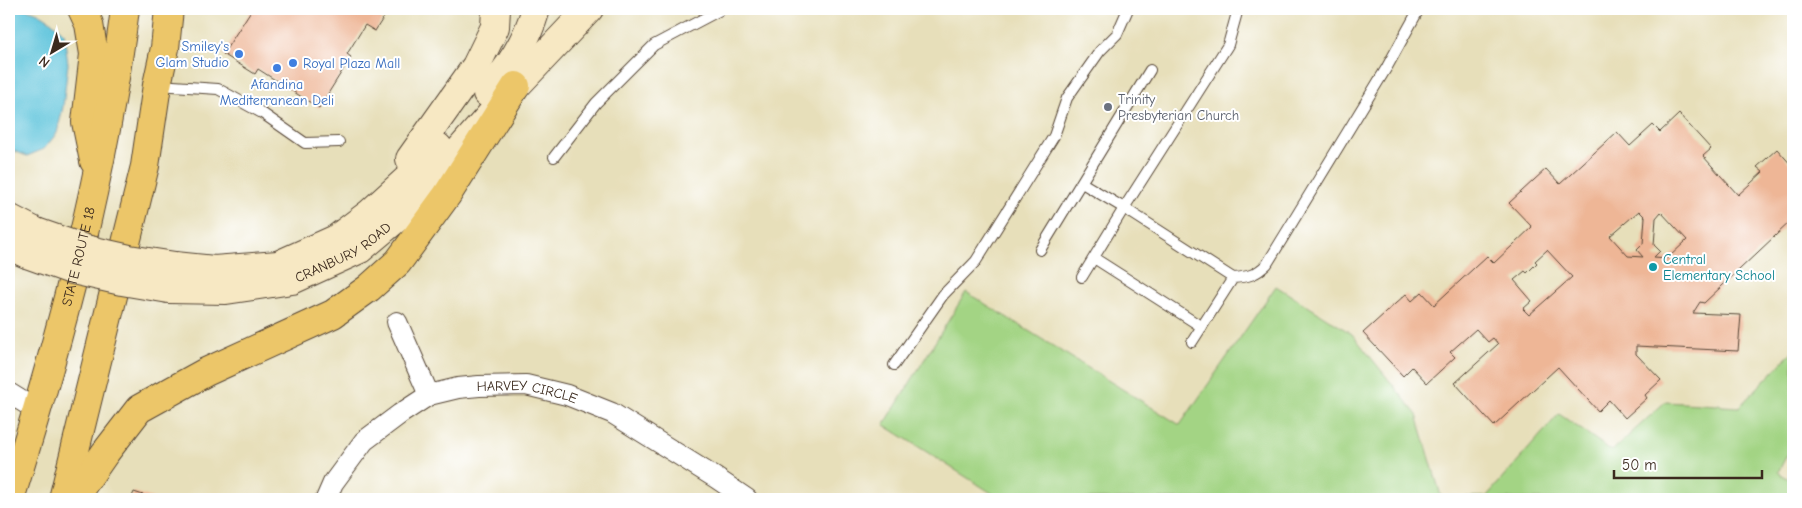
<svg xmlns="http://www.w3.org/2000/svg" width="1802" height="508" viewBox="0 0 1802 508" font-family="'Comic Neue',sans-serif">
<rect width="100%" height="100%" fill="#fff"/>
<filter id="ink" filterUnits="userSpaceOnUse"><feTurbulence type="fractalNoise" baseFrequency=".02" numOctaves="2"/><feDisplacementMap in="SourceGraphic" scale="10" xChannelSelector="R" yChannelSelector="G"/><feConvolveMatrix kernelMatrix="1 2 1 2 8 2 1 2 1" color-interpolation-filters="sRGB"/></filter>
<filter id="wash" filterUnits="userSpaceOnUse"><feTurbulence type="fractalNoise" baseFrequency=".0096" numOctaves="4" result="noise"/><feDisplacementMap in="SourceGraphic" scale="20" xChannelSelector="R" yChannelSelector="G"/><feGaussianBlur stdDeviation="1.12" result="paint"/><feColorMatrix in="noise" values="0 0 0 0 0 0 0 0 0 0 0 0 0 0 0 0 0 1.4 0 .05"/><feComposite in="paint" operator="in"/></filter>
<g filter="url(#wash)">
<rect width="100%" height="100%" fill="#e7dfba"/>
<path fill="#a3d484" stroke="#6f7f51" d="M1276,286L1352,334L1417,415L1441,496L1486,497L1559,414L1612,451L1665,402L1717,405L1719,404L1722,406L1739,407L1793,351V444L1778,472L1793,482V499H1001L884,425L966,292L1180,425Z"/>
<path fill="#5ec4dc" stroke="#4c777d" d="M20,9C39,9 51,21 64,33L68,64L63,107L57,133L44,149L27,156L9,149V10Z"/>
<g id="blocks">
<path fill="#eeb696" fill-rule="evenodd" d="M252,9H389L375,31L365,25L347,54L351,57L319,108L258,69L255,74L223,54Z
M1679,114L1711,149L1703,156L1738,195L1763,172L1757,167L1777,149L1793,167V219L1704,303L1700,302L1693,313L1741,315L1738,351L1636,346V354L1661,380L1645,395L1647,398L1625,418L1609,400L1598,411L1558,367L1494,426L1455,383L1498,344L1493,338L1488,342L1476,329L1450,352L1455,357L1427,383L1412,367L1403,376L1363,333L1406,294L1412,301L1422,292L1434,305L1487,256L1494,263L1532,227L1509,203L1546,169L1560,184L1617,132L1630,146L1653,125L1660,132ZM1639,211L1645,217L1643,244L1637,250L1643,257L1628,256L1610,236ZM1661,212L1687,240L1668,258L1654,257L1660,251L1654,245L1656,218ZM1547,250L1572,277L1529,315L1523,309L1532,301L1514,280L1525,271L1527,273L1537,263L1535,261Z
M134,492L155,499H131Z"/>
</g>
</g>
<g filter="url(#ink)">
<use href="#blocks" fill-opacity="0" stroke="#554535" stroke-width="1"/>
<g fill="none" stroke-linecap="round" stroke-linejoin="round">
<g stroke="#554535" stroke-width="12">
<path id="service" d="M158,85L218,89L262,113L305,143L339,142
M554,157L596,103L654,45L722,9
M1082,183L1124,208L1228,45L1238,9
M1040,250L1150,70
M1094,258L1202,327
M1082,277L1124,208L1233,278L1192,342
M1233,278C1248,277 1256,275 1267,264L1387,67L1419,9
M894,365L943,295L976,261L1054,136L1067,98L1100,51L1117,34L1128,9"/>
</g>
<g stroke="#554535" stroke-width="22">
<g id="minor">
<path d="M397,322L429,395"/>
<path d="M9,393L38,411"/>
<path id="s1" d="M326,499L333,483L364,441L400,414L429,395L458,388L479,386L526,385L567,395L612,413L716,478L747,499"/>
</g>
</g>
<g stroke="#554535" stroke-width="30">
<g id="secondary">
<path d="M487,93C510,67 526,43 536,9"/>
<path d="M410,159L476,66L495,27L496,9"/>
<path d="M9,218L36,232"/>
<path d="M9,246L27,254"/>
<path d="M175,266L214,270L278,265L336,239L369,214L414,173L438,147"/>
<path id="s2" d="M169,289L226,290L292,280L360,249L411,206L516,86L589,9"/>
</g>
</g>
<g stroke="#554535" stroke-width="30">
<g id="trunk">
<path d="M82,9L89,24L94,54L86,122L94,161"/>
<path id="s3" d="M10,499C60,339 104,176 125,9"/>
<path d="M63,499L145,166L157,85L165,48L169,9"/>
<path d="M73,499L105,453L139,409L206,372L333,314L369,288L398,262L447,195L516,86"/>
</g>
</g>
<use href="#service" stroke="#fff" stroke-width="10"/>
<use href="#minor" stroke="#fff" stroke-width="20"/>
<use href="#secondary" stroke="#f7e8c3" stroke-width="28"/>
<use href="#trunk" stroke="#ecc669" stroke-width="28"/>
<g stroke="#554535" stroke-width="30" stroke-linecap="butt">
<path id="secondary-bridge" d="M36,232L85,249L129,259L175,266
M27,254L69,269L122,281L169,289"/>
</g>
<use href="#secondary-bridge" stroke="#f7e8c3" stroke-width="28"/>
</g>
</g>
<g fill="#3f7fe0" stroke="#fff" stroke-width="2">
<circle cx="239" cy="54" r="5"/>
<circle cx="293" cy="63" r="5"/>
<circle cx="277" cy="68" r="5"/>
</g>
<circle fill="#6b7280" stroke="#fff" stroke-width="2" cx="1108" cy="107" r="5"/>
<circle fill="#0f9aa8" stroke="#fff" stroke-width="2" cx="1653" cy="267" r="5"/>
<g text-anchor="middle" stroke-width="4" stroke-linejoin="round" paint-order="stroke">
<g font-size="14" fill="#366cbe" stroke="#fff" text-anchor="end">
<text x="229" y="51">Smiley's<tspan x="229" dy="16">Glam Studio</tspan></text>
<text x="303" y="68" text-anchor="start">Royal Plaza Mall</text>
<text x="277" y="89" text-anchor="middle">Afandina<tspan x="277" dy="16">Mediterranean Deli</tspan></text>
</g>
<g font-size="14" fill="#5b616d" stroke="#fff" text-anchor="start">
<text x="1118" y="104">Trinity<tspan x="1118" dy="16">Presbyterian Church</tspan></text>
</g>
<g font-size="14" fill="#3b2a1e" stroke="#fff">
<text dy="5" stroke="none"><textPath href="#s2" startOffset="182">CRANBURY ROAD</textPath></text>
<text dy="5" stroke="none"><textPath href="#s3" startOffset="252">STATE ROUTE 18</textPath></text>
<text dy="5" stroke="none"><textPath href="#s1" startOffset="249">HARVEY CIRCLE</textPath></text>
</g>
<g font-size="14" fill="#0d838f" stroke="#fff" text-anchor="start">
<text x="1663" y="264">Central<tspan x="1663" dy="16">Elementary School</tspan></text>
</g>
</g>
<rect width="1802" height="508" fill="none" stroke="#fff" stroke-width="30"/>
<g transform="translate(52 52) rotate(218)" stroke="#ffffff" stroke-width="4" paint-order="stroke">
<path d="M0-4L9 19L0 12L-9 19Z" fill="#3b2a1e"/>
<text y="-8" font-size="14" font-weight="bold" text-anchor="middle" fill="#3b2a1e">N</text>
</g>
<path d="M1614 470v8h148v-8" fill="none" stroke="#3b2a1e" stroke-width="2.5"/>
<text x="1622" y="470" font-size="15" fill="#3b2a1e" stroke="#ffffff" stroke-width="4" paint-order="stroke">50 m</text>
</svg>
